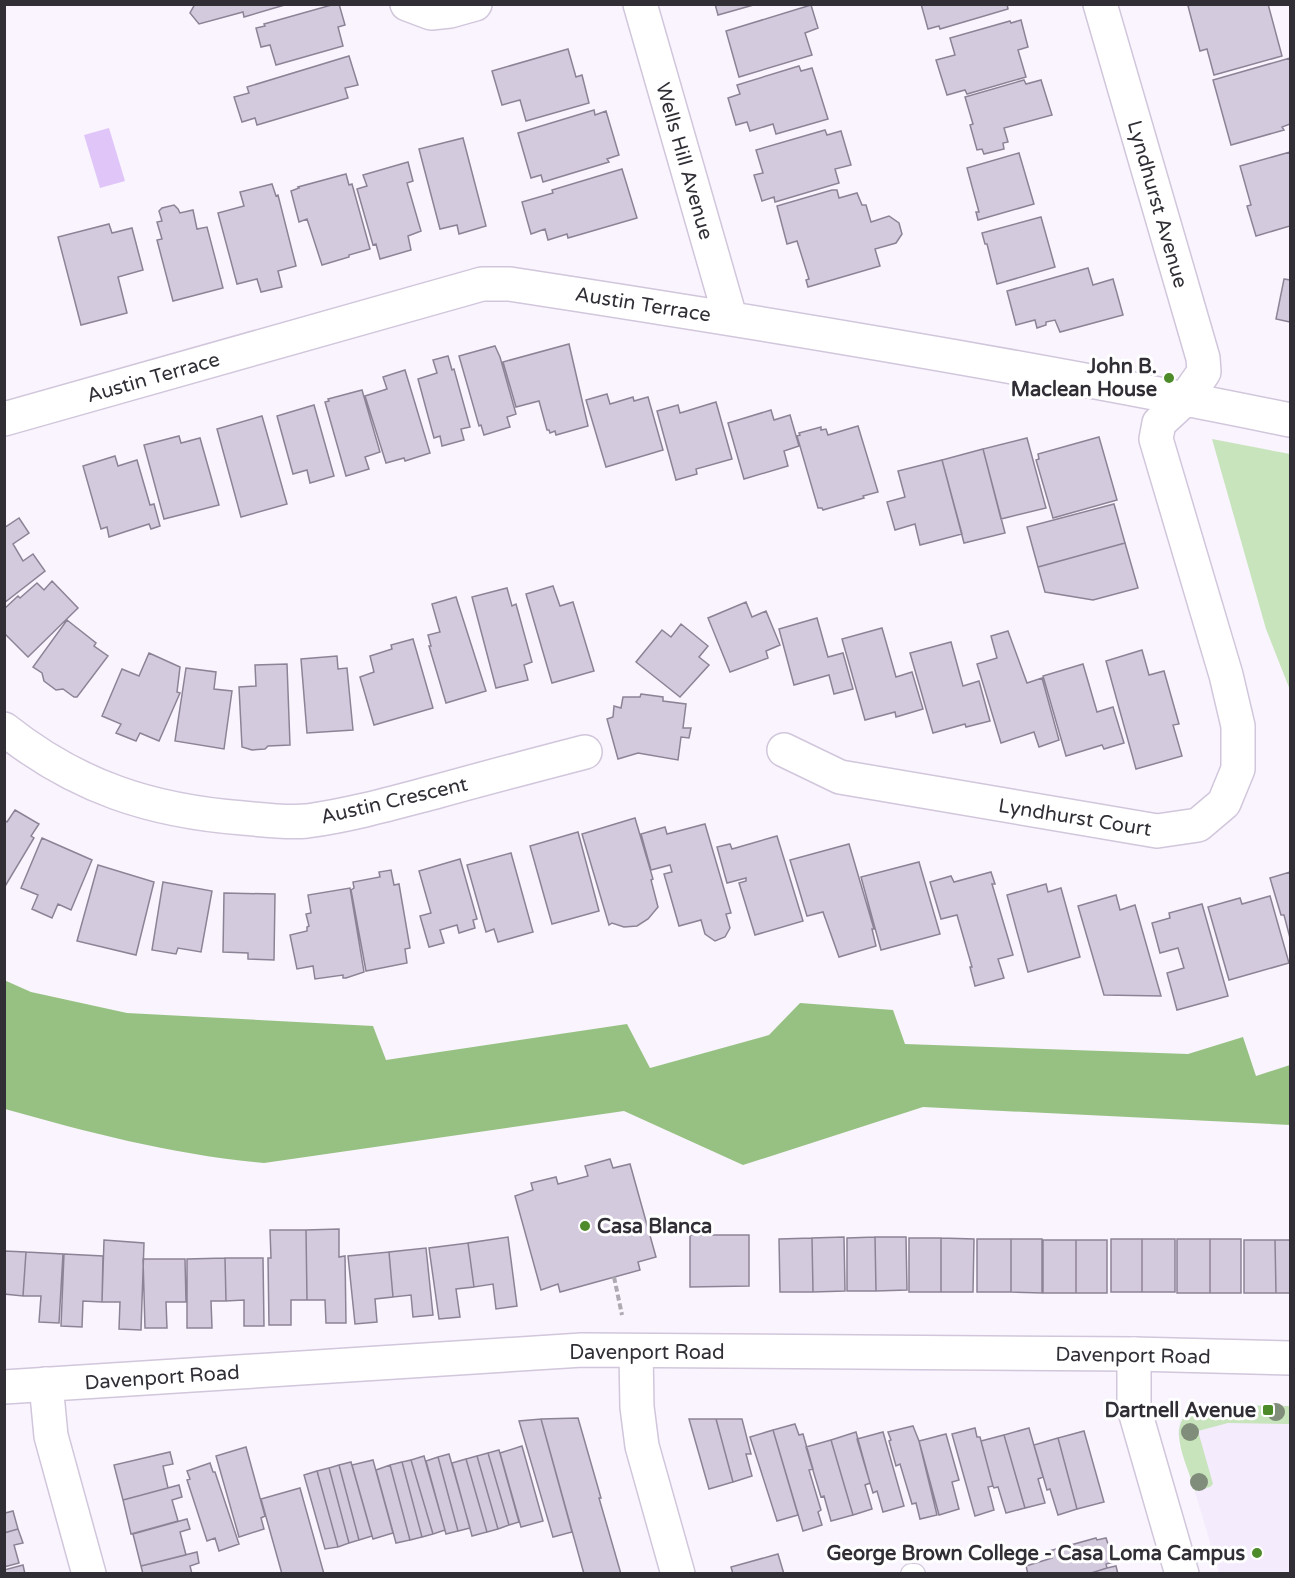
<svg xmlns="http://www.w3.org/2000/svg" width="1295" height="1578" viewBox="0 0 1295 1578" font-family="'Varela Round',sans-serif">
<rect width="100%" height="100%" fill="#f9f4fd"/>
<path fill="#f4ebfc" d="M1210,1405L1290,1406V1573H1219L1178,1434L1180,1422L1186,1413L1195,1407Z"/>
<path fill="#c8e4bc" d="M1212,439L1290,454V690L1266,629Z
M1210,1405L1290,1406V1422L1289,1424L1228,1423L1198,1431L1213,1484L1210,1487L1195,1491C1185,1457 1158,1413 1210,1405Z"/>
<path fill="#97c183" d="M4,980L31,992L127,1013L373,1026L386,1060L627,1024L650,1068L769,1035L800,1003L893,1010L905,1044L1188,1054L1243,1037L1256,1076L1290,1065V1125L923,1107L743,1165L624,1111L264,1163C175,1155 90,1133 5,1109Z"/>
<path fill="#e0c5f9" d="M109,128L125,181L100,188L84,135Z"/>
<path fill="#d4cade" stroke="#8d8396" stroke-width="1.5" d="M195,4H288L244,17L243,12L199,24L190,13Z
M335,4H339L345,25L338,27L343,46L276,65L270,45L261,47L256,28L265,26L264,24Z
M715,4H757L718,15Z
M921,4H1007L1008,9L940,29L939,26L928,29Z
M1193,4H1268L1282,56L1214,75L1207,49L1200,51L1188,6Z
M811,5L818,28L805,33L812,55L739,77L726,31Z
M1021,20L1028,47L1018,50L1026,77L967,94L965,90L947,95L936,60L955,55L950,38L1010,21L1011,23Z
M568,49L576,77L582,75L589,103L526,121L520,100L502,105L492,71Z
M349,56L358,85L345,88L348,98L257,125L255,118L242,122L234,97L249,93L247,87Z
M1290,58V124L1282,127L1284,130L1231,145L1213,80Z
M799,66L801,71L812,68L828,119L776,134L773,124L750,131L747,122L736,125L728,98L740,94L737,85Z
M1024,80L1026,84L1041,80L1052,115L1004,128L1008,142L1003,143L1004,149L984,154L982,149L977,150L970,125L973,124L965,97Z
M594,110L595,115L606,111L619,155L607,159L609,162L543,182L541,175L531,178L518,133Z
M825,130L827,135L841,131L851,165L835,169L839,183L775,202L774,197L762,201L754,175L763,173L756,150Z
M463,138L486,226L459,234L457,225L440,229L419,149Z
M1290,152V226L1256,236L1247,206L1251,205L1240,166Z
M1019,153L1034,204L978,220L976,212H979L967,168Z
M408,162L413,181L407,183L421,231L408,236L411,250L380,259L376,244L373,245L357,189L367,186L363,175Z
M622,169L637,218L568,238L567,234L548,240L545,229L531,234L522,202L553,193L552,190Z
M346,174L349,185L352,184L370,249L349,255V257L322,265L307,219L299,222L291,191L299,188L298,187Z
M272,184L276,196L278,195L296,266L278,271L282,287L261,292L257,279L237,284L218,213L244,206L240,192Z
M832,190H837L839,198L857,193L862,205H866L871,222L889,216L899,223L902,234L896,243L875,249L880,266L808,287L806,280L809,279L797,241L787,244L777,206Z
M174,205L178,209L180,213L193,210L197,229L207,227L223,288L173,301L157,240L162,239L157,222L162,221L159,211L162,208Z
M1041,217L1055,267L997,284L987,244H985L982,233Z
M109,224L112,233L132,228L143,270L118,277L127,313L81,325L58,237Z
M1088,268L1093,285L1113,279L1123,315L1060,332L1055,320L1046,322V325L1037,328L1035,320L1016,325L1007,291Z
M1284,279L1290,280V322L1276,319Z
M569,344L588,426L556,435L555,431L550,433L549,430H547L539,401L516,407L503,362Z
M495,346L500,357L516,414L507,417L510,427L484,435L481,425L479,426L459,356Z
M448,356L452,370L454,369L470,427L461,429L464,440L442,446L440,436L434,438L418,379L437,373L433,360Z
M405,370L430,453L405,461L404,458L386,463L365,396L387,389L383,377Z
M362,390L380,452L365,457L369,469L346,476L325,402L329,401L328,399Z
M607,394L610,404L633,397L634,401L648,397L663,450L606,467L586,400Z
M716,402L732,459L696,469L697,474L676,480L657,411L678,405L680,413Z
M314,405L334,476L310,483L307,470L293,474L277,416Z
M771,410L774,420L790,415L799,446L784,451L788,466L744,479L728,423Z
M262,416L287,504L241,517L217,429Z
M858,426L878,492L863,496L864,498L823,510L822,508H818L797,436L800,435L799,433L821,427V430L826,429L828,435Z
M179,436L181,443L200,438L219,505L164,519L144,445Z
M1099,437L1117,500L1053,518L1036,460L1039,459L1038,454Z
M1027,438L1046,508L1001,519L983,449Z
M983,449L1005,533L964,543L942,460Z
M115,456L118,466L137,460L150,505L154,504L160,526L151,529L149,524L109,537L107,527L101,529L83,466Z
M942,460L962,534L920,545L915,524L895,530L887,502L905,497L898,471Z
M1114,504L1125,543L1038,567L1027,527Z
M19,518L29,533L13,544L23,561L33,554L45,571L4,603V528Z
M1125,543L1138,588L1093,600L1045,592L1038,567Z
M52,581L78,608L28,657L4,633V609L18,596L20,598L37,583L44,590Z
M553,586L560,606L573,602L594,671L552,683L526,594Z
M507,588L512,606L516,604L532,662L524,665L528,680L496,688L472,597Z
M456,597L486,691L446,703L429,646H431L428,635L440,632L432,604Z
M746,602L752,617L766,611L780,645L766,651L768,658L730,672L708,618Z
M817,618L828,657L843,653L853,689L834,694L829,675L794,685L779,629Z
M67,620L96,643L94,646L108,656L77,697H74L63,689L56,690L44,681L42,673L33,667Z
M681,624L708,646L699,657L709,665L680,697L636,662L662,630L671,637Z
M882,628L896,677L912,672L923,709L896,717L895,712L865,720L842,639Z
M1008,631L1027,683L1042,678L1059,740L1039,747L1034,732L1001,743L977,664L997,658L991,636Z
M413,639L433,708L374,725L360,677L374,672L370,656L392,649L391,645Z
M951,642L963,686L979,681L990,721L966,727L965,724L933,733L910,653Z
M1142,650L1149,675L1164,671L1179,724L1173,725L1182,756L1136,769L1106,661Z
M149,653L180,667L177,692L180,693L159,741L140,733L136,741L116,733L121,724L102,716L122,669L139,676Z
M337,656L338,669L347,668L353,730L307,733L301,659Z
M287,664L290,745L268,746L265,749L252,750L242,747L239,687L256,686L255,665Z
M1083,664L1097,712L1113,707L1124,743L1104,749L1102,745L1066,756L1043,676Z
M186,668L216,672L214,689L232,691L224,749L175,741Z
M641,694L663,697V701L686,704L683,728H691L689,738L681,737L678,760L638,753L618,759L607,719L613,717L614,706L621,708L623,697H640Z
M15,810L39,824L31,836L34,838L4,888V820L7,822Z
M635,818L653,879L651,880L658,907L648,919L637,926L624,927L612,923L609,925L582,834Z
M705,824L731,913L726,914L730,928L725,937L715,941L705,934L701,920L679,926L664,874L672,872L670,865L651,870L641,834L665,827L667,834Z
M578,832L599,911L552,924L530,846Z
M777,836L803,921L755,935L739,883L746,881V878L727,883L717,847L730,844L732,849Z
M42,838L92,860L71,910L58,904L52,918L32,909L38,895L21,888Z
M849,844L874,929H872L876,946L839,957L823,912L807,916L790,860Z
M511,853L533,932L498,942L494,929L486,932L467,865Z
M460,859L477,919L473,920L475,928L459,933L457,925L440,930L444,943L429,947L420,916L431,913L419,871Z
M919,862L940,934L881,950L861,877Z
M98,865L154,882L136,955L77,941Z
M391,870L394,885L399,884L410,948L405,949L407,963L366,971L351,890L354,888L353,882L380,877L379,872Z
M991,872L995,884H992L1013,955L998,959L1004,978L975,986L970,967H972L957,915L941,919L930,882L951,876L954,882Z
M1290,872V938L1284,915H1281L1270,878Z
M163,882L212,891L201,952L178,948L176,954L152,950Z
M1046,884L1048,892L1061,888L1080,957L1028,972L1007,895Z
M350,888L364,972L346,978H343V975L315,979L313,966L297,969L290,935L307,931V927L309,926L306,914L311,913L308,895Z
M224,893L275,894L274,960L248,959V953L223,952Z
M1116,895L1120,910L1135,905L1161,996L1104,995L1078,906Z
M1270,896L1289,963L1229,980L1208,907L1240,898L1242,904Z
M1202,904L1228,996L1177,1010L1167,973L1184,968L1178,948L1160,953L1152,923L1170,918L1169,913Z
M610,1159L613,1168L630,1164L656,1257L638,1262L640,1270L560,1292L558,1284L541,1290L515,1196L533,1190L531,1183L556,1177L558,1184L588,1176L585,1166Z
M339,1229V1257L345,1256L346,1323H326L325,1300H307L306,1230Z
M270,1230H306L307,1300H291V1325H269L268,1258H271Z
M690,1235H749V1286L690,1287Z
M508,1237L517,1306L496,1309L493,1284L474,1287L468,1243Z
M844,1237L845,1291L813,1292L812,1238Z
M875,1237H906L907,1290L876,1291Z
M875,1237L876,1291H847V1238Z
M812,1238L813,1292H780L779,1239Z
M909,1238H941V1292H909Z
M941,1238L974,1239L973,1292H941Z
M977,1239H1011V1292H977Z
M1011,1239H1042V1293L1011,1292Z
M1111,1239H1142V1292H1111Z
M1142,1239H1175V1292H1142Z
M1177,1239H1210V1293H1177Z
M1210,1239H1241V1293H1210Z
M104,1240L144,1243L141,1330L119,1329L120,1302H102Z
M1043,1240H1076V1293H1043Z
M1076,1240H1107V1293H1076Z
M1244,1240H1275L1276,1293H1244Z
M1275,1240H1290V1293H1276Z
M468,1243L474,1287L456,1289L460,1317L439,1319L429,1248Z
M426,1248L433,1315L413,1317L411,1295L393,1297L389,1252Z
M4,1251L26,1252L23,1296L4,1294Z
M26,1252L63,1254L59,1323L39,1322L41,1296H23Z
M389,1252L393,1297L375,1299L377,1322L355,1324L348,1256Z
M64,1254L103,1256L102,1302L83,1301L82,1327L61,1326Z
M225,1258H263L264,1326H244V1300L226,1301Z
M225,1258L226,1301H211L212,1328H187V1259Z
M143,1259H185L186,1302H166L167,1328H145Z
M578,1418L601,1498H599L621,1574H584L541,1419Z
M541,1419L572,1532L553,1537L519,1421Z
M689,1419H716L733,1482L709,1489Z
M716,1419H742L751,1454H746L752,1476L733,1482Z
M795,1424L799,1435L803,1434L813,1469L809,1470L821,1510L818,1512L822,1525L803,1531L773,1430Z
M913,1426L919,1441L937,1515L920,1519L916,1503L912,1504L900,1464L896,1466L889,1441L891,1440L888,1432Z
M975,1428L977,1437H980L993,1486L988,1487L994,1510L975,1516L952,1434Z
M1029,1428L1043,1477L1038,1479L1045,1503L1025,1508L1004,1435Z
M773,1430L798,1515L777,1521L750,1437Z
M1084,1431L1104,1502L1077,1509L1058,1438Z
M856,1432L870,1483L865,1485L872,1509L853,1515L831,1440Z
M883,1432L904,1506L883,1512L877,1491L873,1493L857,1439Z
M946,1434L959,1480L952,1482L959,1509L939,1515L919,1441Z
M1004,1435L1025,1508L1006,1513L998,1487L994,1488L993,1486L981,1441Z
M1058,1438L1077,1509L1058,1515L1050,1489L1047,1490L1034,1445Z
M831,1440L853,1515L831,1521L824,1496L821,1497L806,1447Z
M522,1446L543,1521L521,1527L500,1453Z
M246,1447L265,1516L261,1518L264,1529L239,1537L216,1456Z
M499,1450L519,1522L509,1525L488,1453Z
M170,1452L173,1464L163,1466L168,1488L123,1500L114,1465Z
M488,1453L509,1525L498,1529L477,1456Z
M449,1454L470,1528L458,1531L438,1457Z
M424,1456L445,1530L433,1534L411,1460Z
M477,1456L498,1529L487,1532L466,1459Z
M438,1457L458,1531L446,1534L426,1461Z
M466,1459L487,1532L472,1536L452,1463Z
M373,1460L393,1533L373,1539L352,1465Z
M411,1460L433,1534L422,1537L402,1462Z
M351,1462L372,1536L359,1540L339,1465Z
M402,1462L422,1537L410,1540L390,1465Z
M210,1463L213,1472H215L239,1544L219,1551L215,1538L207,1541L187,1480L190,1479L187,1471Z
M339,1465L359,1540L349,1543L329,1468Z
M390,1465L410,1540L396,1543L376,1470Z
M329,1468L349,1543L338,1547L317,1471Z
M317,1471L338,1547L325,1549L304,1475Z
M179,1485L182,1497L172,1500L178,1521L131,1534L123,1500Z
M300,1488L324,1574H282L261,1499Z
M4,1510L5,1513L13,1511L18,1529L4,1533Z
M187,1519L190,1529L180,1532L186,1555L141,1566L133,1534Z
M18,1529L23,1543L14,1545L19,1563L4,1567V1533Z
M1096,1538L1097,1540L1106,1538L1114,1562L1106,1564L1107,1568L1088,1574H1028L1026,1566L1052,1558L1049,1551Z
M197,1552L199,1563L190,1566L192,1574H143L141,1566Z
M778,1554L784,1574H733L731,1567Z
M23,1565L25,1574H4V1570Z
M1116,1566L1118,1574H1088L1107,1568Z"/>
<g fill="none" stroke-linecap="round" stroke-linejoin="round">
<g stroke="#d1c6db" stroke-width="22">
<path id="lane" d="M911,1574H915"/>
</g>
<g stroke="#d1c6db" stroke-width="36">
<path id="street" d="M407,4L431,13L450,11L475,4
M640,4L730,317
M4,419L482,284H510C771,324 1032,367 1290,420
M4,729C77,787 151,811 243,818C264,820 287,823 307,821C351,815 393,803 435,792C485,778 535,765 585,752
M784,750L840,777L1157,831L1198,825L1224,803L1238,769V726L1226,675L1156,439L1159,423L1185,399L1204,372L1203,358L1100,4
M636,1352L637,1407L642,1446L678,1574
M1134,1354V1408L1182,1574
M46,1384L51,1436L89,1574"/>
</g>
<g stroke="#d1c6db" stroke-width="36">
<path id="secondary" d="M4,1387L582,1350L1134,1354L1290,1358"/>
</g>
<path stroke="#aeaab2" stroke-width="4" stroke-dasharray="6 3" stroke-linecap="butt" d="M614,1277L622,1315"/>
<use href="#lane" stroke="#fff" stroke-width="20"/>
<use href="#street" stroke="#fff" stroke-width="33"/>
<use href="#secondary" stroke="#fff" stroke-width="33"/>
</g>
<g fill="#808d7a">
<circle cx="1276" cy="1412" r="9"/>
<circle cx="1190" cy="1432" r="9"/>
<circle cx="1199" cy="1482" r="9"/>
</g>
<g fill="#4d8a29" stroke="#fff" stroke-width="2">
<circle cx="1169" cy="378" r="6"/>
<circle cx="585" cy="1226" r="6"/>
<rect x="1262" y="1404" width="12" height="12" rx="3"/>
<circle cx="1257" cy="1553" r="6"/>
</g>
<g text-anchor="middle" stroke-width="6" stroke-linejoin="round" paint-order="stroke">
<g font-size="20" fill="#322e36" stroke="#fff">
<text transform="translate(685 161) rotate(74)" y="7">Wells Hill Avenue</text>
<text transform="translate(1158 204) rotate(74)" y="7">Lyndhurst Avenue</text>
<text transform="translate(643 304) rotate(9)" y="7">Austin Terrace</text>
<text transform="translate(153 377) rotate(-16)" y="7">Austin Terrace</text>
<text transform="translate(394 800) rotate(-13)" y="7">Austin Crescent</text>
<text transform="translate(1075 817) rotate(9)" y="7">Lyndhurst Court</text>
<text x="647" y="1359">Davenport Road</text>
<text transform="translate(1133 1355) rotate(1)" y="7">Davenport Road</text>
<text transform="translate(162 1377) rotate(-4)" y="7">Davenport Road</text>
</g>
<g font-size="20" font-weight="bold" fill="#322e36" stroke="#fff" text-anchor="end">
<text x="1157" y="373">John B.<tspan x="1157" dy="23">Maclean House</tspan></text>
<text x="597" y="1233" text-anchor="start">Casa Blanca</text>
<text x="1256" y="1417">Dartnell Avenue</text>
<text x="1245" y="1560">George Brown College - Casa Loma Campus</text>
</g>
</g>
<rect width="1295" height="1578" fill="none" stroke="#322e36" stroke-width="12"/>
</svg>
